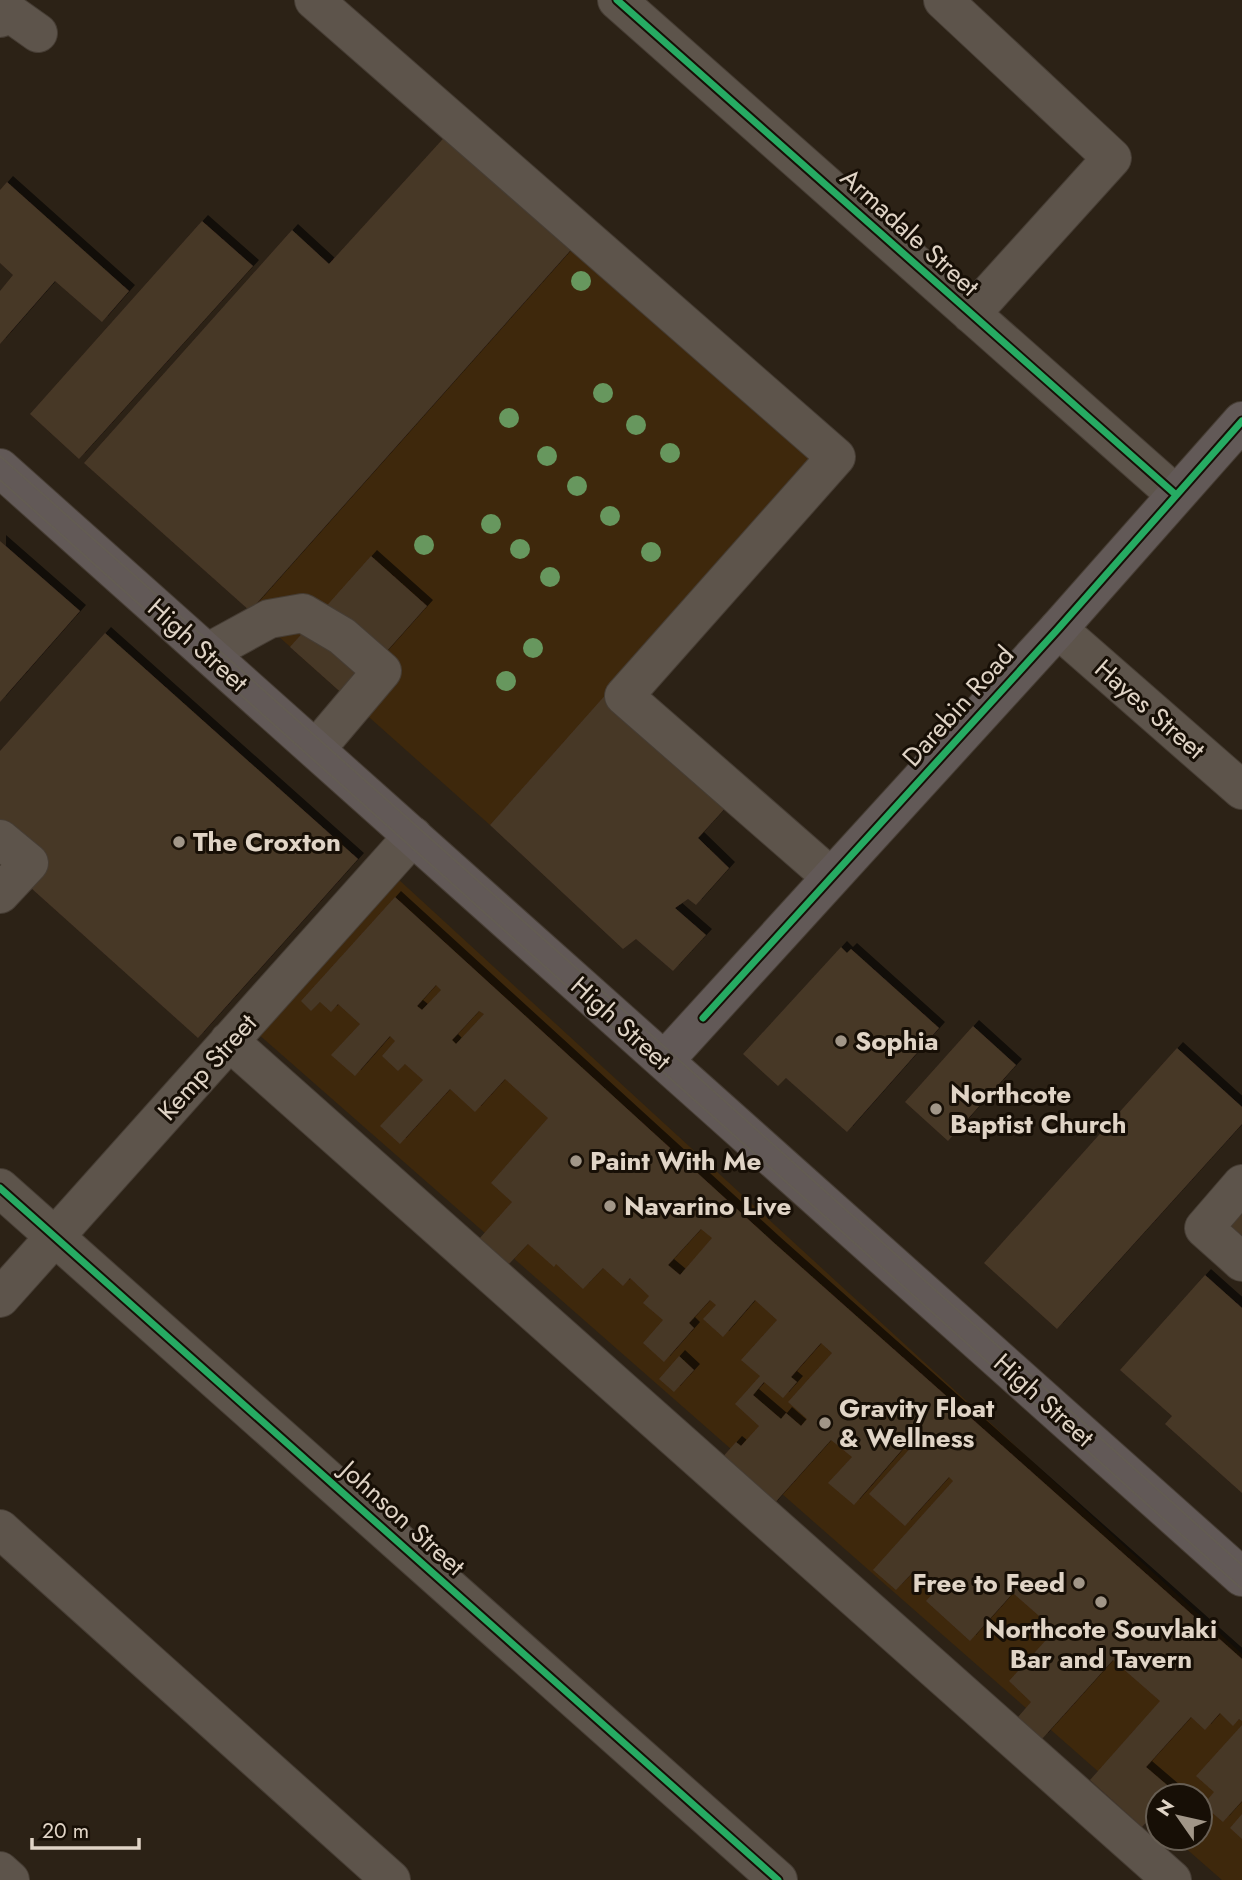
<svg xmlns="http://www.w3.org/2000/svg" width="1242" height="1880" viewBox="0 0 1242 1880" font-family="Jost,sans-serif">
<defs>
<filter id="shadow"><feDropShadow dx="6" dy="-6" stdDeviation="0" flood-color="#0009"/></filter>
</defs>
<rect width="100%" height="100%" fill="#2c2216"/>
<path fill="#3e280c" d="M577,243L836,457L490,825L250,611Z
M397,878L1242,1654V1880H1222L1174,1838H1200V1796H1158V1824L257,1033Z"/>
<path fill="#473727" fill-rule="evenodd" filter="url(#shadow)" d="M451,130L577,243L250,611L84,463L292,230L329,264Z
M7,182L129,291L102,322L55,281L0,344V291L13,275L0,263V190Z
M202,221L253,266L79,459L30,414Z
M0,541L80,611L0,702Z
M371,556L427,606L346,697L290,647Z
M105,633L358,859L198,1038L21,879L0,825V751Z
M608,692L729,804L698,838L729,868L696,905L688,899L675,908L706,935L673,971L636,939L623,949L490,825Z
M395,897L773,1242L1242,1659V1721L1239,1719L1233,1726L1220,1713L1205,1730L1191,1717L1146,1767L1174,1791L1169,1796H1158V1809L1142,1827L1090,1780L1160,1701L1113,1660L1042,1739L1018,1717L1031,1702L1009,1681L1055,1630L1013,1593L970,1641L926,1601L935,1591L913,1572L896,1590L873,1570L953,1481L949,1477L905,1526L869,1494L924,1433L920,1429L854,1505L828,1483L852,1457L831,1440L772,1506L720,1460L736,1442L741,1446L759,1426L735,1404L760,1376L741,1360L777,1320L755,1300L723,1337L703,1319L716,1305L710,1300L689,1323L694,1328L664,1362L643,1343L663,1320L643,1303L649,1296L630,1278L623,1286L603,1268L583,1289L556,1264L554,1267L528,1244L508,1265L479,1239L512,1202L491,1183L548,1118L505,1079L475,1112L450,1089L400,1144L380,1126L423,1080L405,1064L398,1071L382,1056L395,1041L390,1036L355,1076L331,1055L360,1024L338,1004L331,1012L320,1002L311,1011L301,1001ZM436,985L441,990L422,1010L417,1006ZM479,1011L484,1014L456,1044L452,1040ZM701,1229L712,1238L680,1275L668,1265ZM821,1343L832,1353L788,1402L807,1419L801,1426L786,1413L781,1419L753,1395L764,1382L783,1398L797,1382L791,1377Z
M841,947L847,953L851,949L939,1028L847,1132L786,1078L778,1086L743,1054Z
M973,1026L1016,1065L948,1141L905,1102Z
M1177,1048L1242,1107V1124L1057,1329L984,1263Z
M1242,1209V1257L1218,1236Z
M1205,1275L1242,1308V1493L1165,1424L1172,1416L1120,1370Z
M679,1356L694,1370L674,1392L659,1379Z
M1242,1725V1801L1223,1822L1203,1805L1214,1792L1196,1776Z
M1242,1814V1839L1230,1828Z"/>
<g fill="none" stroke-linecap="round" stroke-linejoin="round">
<g stroke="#463d34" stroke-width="40">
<path id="minor" d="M314,0L836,457L624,696L831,877
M617,0L1175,494
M943,0L1112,158L971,314
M0,18L7,11L38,33
M1058,629L1242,790
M209,654L216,648L269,619L303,613L342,636L382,671L316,749
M0,839L29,863L0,894
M229,1041L1172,1880
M1242,1184L1204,1228L1242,1262
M0,1188L778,1880
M0,1298L413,836
M0,1529L391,1880
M0,1871L10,1880"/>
</g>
<g stroke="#463d34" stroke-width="40">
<path id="major" d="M0,468L1242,1577
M664,1061L1058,629L1242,421"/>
</g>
<use href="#minor" stroke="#5d544b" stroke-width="38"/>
<use href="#major" stroke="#625957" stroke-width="38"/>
<path stroke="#635c53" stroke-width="2" d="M0,456L592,982L1242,1565
M0,480L1242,1589"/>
<g stroke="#170f06" stroke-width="11">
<path id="cycleway" d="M617,0L1175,494
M703,1018L1058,629L1242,421
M0,1188L778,1880"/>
</g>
<use href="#cycleway" stroke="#26ab63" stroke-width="7"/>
</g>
<g fill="#67975e">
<circle cx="581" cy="281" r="10"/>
<circle cx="603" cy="393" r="10"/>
<circle cx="509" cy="418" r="10"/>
<circle cx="636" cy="425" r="10"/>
<circle cx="670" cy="453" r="10"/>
<circle cx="547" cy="456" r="10"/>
<circle cx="577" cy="486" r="10"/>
<circle cx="610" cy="516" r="10"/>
<circle cx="491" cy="524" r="10"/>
<circle cx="424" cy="545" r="10"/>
<circle cx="520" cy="549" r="10"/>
<circle cx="651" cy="552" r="10"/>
<circle cx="550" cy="577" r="10"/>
<circle cx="533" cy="648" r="10"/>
<circle cx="506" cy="681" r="10"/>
</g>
<g fill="#a19688" stroke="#170f06" stroke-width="2.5">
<circle cx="179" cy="842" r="7"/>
<circle cx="841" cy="1041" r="7"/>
<circle cx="936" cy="1109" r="7"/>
<circle cx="576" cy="1161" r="7"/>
<circle cx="610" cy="1206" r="7"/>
<circle cx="825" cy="1423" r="7"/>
<circle cx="1079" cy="1583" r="7"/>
<circle cx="1101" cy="1602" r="7"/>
</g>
<g text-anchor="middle" stroke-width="6" stroke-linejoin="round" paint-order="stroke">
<g font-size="26" fill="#e0d4c6" stroke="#170f06">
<text transform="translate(910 232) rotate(42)" y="9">Armadale Street</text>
<text transform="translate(198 645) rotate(42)" y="9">High Street</text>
<text transform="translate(958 706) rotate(-48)" y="9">Darebin Road</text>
<text transform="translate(1150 709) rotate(41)" y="9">Hayes Street</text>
<text transform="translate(621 1023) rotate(42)" y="9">High Street</text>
<text transform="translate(207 1067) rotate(-48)" y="9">Kemp Street</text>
<text transform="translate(1044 1400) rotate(42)" y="9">High Street</text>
<text transform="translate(403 1518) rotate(42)" y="9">Johnson Street</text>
</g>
<g font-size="26" font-weight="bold" fill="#e0d4c6" stroke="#170f06" text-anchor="start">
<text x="193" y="851">The Croxton</text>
<text x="855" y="1050">Sophia</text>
<text x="950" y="1103">Northcote<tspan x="950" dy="30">Baptist Church</tspan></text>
<text x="590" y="1170">Paint With Me</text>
<text x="624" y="1215">Navarino Live</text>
<text x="839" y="1417">Gravity Float<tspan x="839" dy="30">&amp; Wellness</tspan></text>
<text x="1065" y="1592" text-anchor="end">Free to Feed</text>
<text x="1101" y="1638" text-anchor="middle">Northcote Souvlaki<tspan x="1101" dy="30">Bar and Tavern</tspan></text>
</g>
</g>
<g transform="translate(1179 1817) rotate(304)"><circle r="33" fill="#170f06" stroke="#675e53" stroke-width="2"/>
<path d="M0-5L12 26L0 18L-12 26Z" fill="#a19688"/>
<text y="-10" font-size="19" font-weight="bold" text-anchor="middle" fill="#e0d4c6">N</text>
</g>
<path d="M32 1838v10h107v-10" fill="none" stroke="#e0d4c6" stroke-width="3.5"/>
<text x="42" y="1838" font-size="21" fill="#e0d4c6" stroke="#170f06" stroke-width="5" paint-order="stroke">20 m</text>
</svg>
